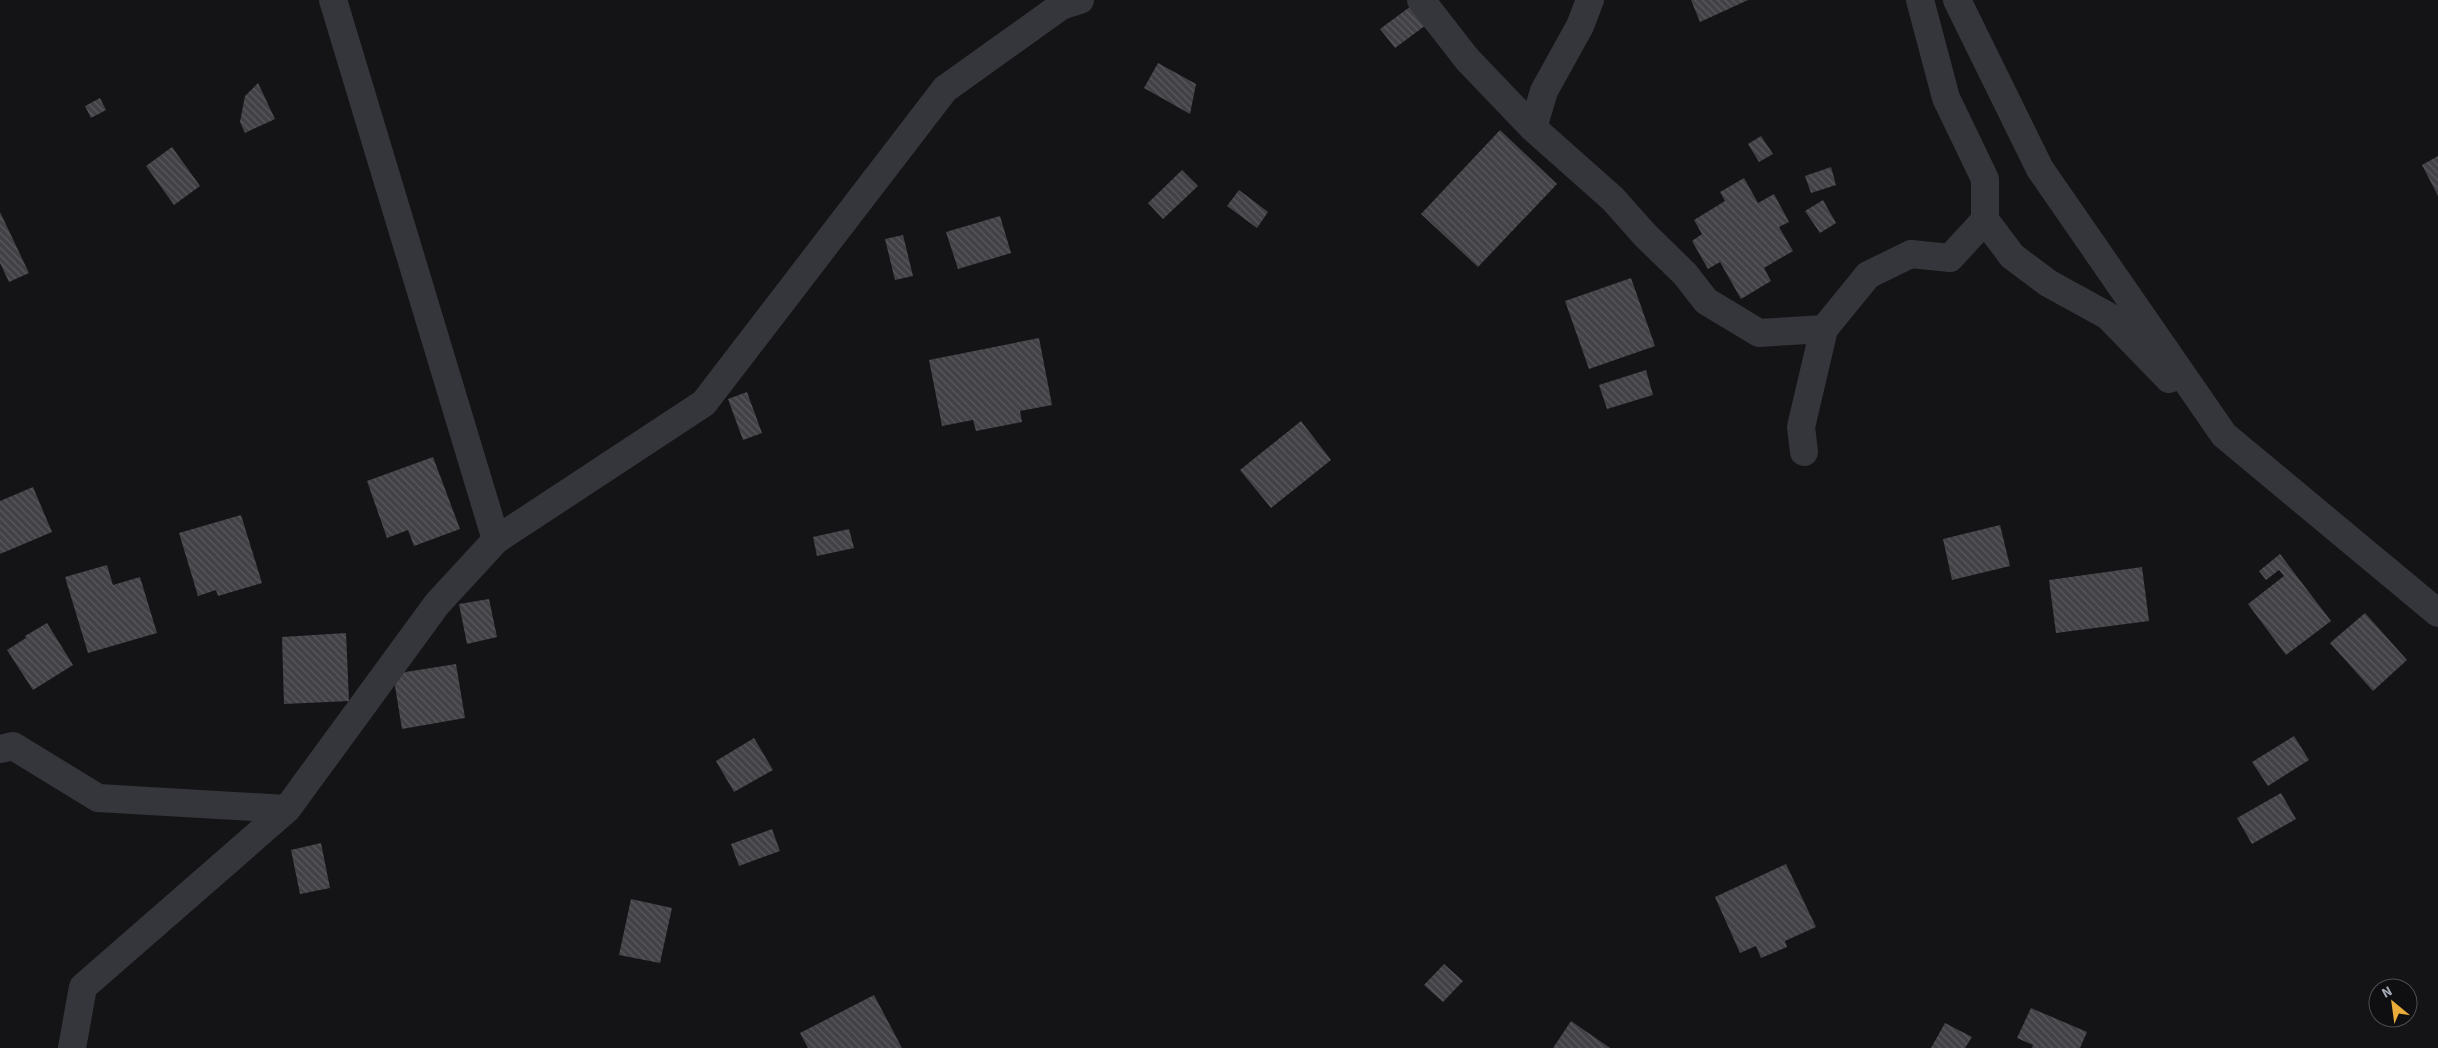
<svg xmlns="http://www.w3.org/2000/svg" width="2438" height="1048" viewBox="0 0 2438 1048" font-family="'Source Sans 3',sans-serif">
<defs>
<pattern id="building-back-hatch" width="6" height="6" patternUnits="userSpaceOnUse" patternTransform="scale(1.25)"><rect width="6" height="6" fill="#414146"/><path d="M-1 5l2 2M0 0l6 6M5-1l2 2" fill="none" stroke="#5a5a5e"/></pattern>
</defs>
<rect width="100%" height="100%" fill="#141416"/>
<path fill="url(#building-back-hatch)" d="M1691,0H1748L1700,22Z
M1411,6L1426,25L1395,48L1380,29Z
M1158,63L1196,84L1190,114L1144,88Z
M258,83L275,119L245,133L240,122L245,96Z
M100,98L106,110L91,118L85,106Z
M1500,130L1557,184L1478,267L1421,214Z
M1761,136L1773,154L1759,162L1748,144Z
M172,147L200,186L174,205L146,166Z
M2438,156V196L2422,165Z
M1831,167L1836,185L1811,193L1805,176Z
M1182,170L1198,186L1163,219L1148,203Z
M1744,178L1758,203L1774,194L1789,222L1779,227L1793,251L1764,268L1771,281L1741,299L1720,262L1708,269L1692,241L1702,234L1694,220L1725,201L1720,192Z
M1239,190L1268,212L1257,228L1227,206Z
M1823,200L1836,223L1820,233L1805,211Z
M0,212L29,273L9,282L0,263Z
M1000,216L1011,253L958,269L946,232Z
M903,235L913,276L895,280L885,239Z
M1631,278L1655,346L1589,369L1565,301Z
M1039,338L1052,405L1020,411L1022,422L976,431L973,420L942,426L929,360Z
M1646,370L1653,395L1607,409L1599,385Z
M747,392L762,433L743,440L728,399Z
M1301,421L1331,460L1271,508L1240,470Z
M433,457L460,529L414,546L408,530L387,538L367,481Z
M33,487L52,532L0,554V501Z
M241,515L262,583L218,596L216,590L198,596L179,533Z
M2000,525L2010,566L1952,580L1943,539Z
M849,529L854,548L817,556L813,537Z
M2280,554L2331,621L2286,655L2248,604L2284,576L2279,570L2266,580L2259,571Z
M107,565L113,585L140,577L157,633L88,653L65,577Z
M2142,567L2149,621L2056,633L2049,580Z
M489,599L497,637L467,644L459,604Z
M2365,613L2407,660L2373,691L2330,643Z
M47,623L73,665L33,690L7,650L26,638L25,636Z
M346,633L349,701L284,704L282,637Z
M456,664L465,718L402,729L393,674Z
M2294,736L2309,760L2268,786L2252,762Z
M754,738L773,770L734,792L716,761Z
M2281,793L2296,819L2252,844L2237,818Z
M772,829L780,851L739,866L731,844Z
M321,843L330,888L300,894L291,850Z
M1786,864L1816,927L1785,941L1787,947L1761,958L1756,946L1740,953L1715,897Z
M631,899L672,908L660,963L619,955Z
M1444,964L1463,981L1443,1002L1424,985Z
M874,995L902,1048H808L800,1033Z
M2031,1008L2087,1032L2080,1048H2032L2033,1045L2017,1038Z
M1571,1021L1610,1048H1553Z
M1945,1023L1972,1037L1965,1048H1931Z"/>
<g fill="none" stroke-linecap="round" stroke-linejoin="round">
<path stroke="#35363b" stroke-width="28" d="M333,0L496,540
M1421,0L1467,59L1533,128L1613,199L1645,235L1685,274L1706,301L1759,333L1824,329
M1957,0L2040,169L2224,435L2438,613
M1533,128L1544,91L1580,26L1590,0
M1985,220L2012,256L2048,283L2108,316L2169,379
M1804,452L1801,427L1824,329L1868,275L1911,254L1950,258L1985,220V179L1946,98L1920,0
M0,749L13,746L98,798L287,809
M72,1048L83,987L287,809L437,604L496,540L704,403L945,89L1061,6L1080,0"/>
</g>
<g transform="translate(2393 1003) rotate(331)"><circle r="24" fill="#0f0f11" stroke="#4c4d53"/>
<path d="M0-4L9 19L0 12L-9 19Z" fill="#e9ac39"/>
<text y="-8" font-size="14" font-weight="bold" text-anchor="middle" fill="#a7abb6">N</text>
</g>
</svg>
